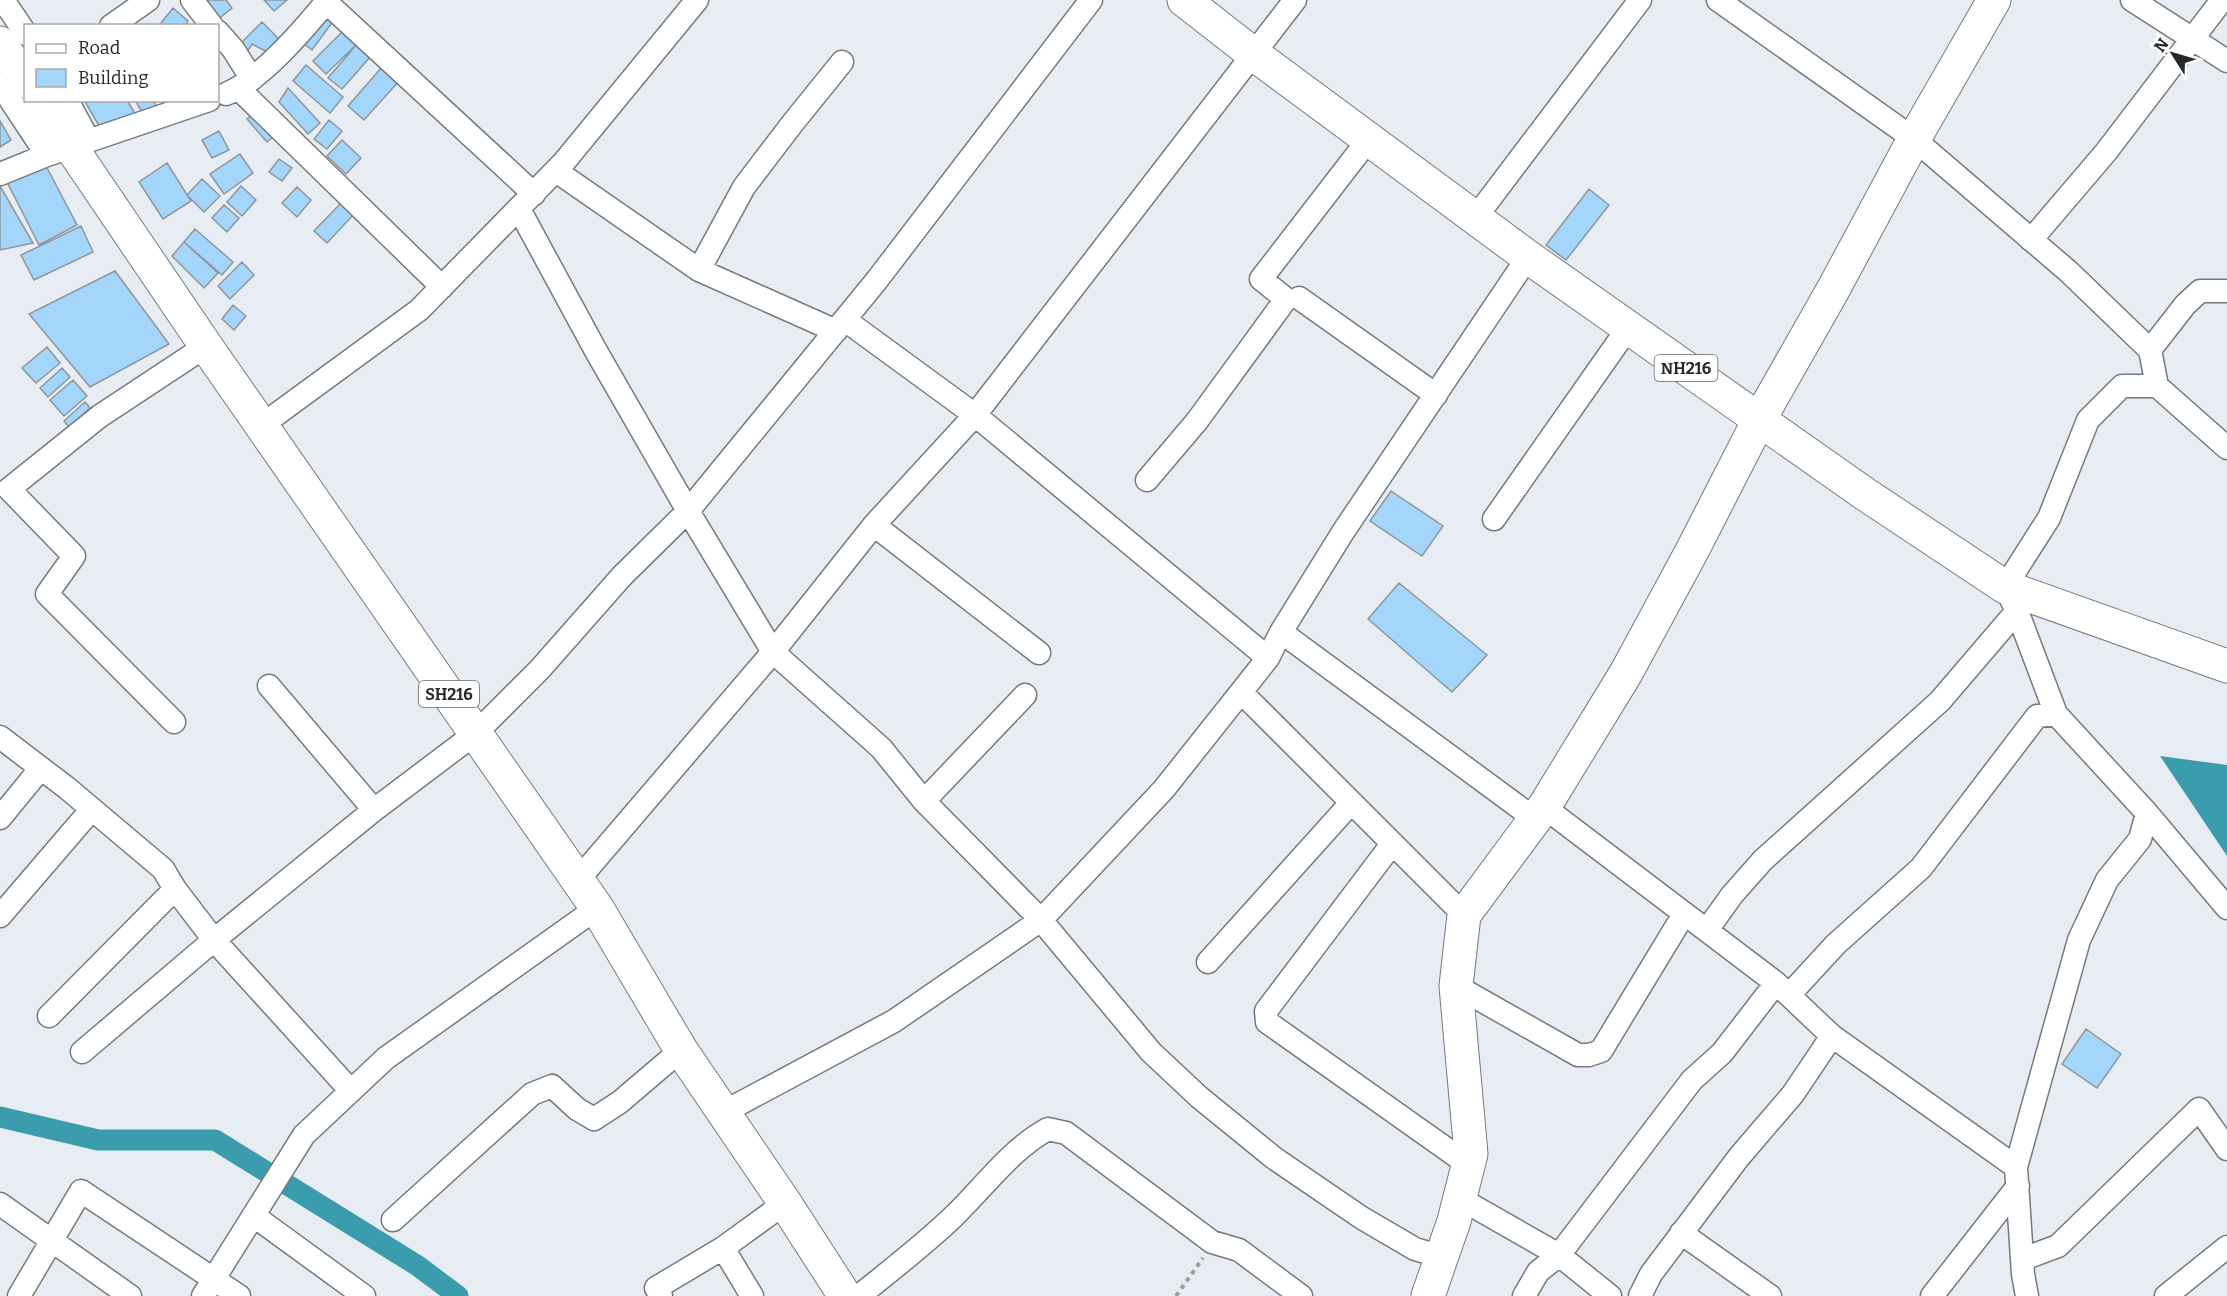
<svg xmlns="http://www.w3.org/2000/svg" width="2227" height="1296" viewBox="0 0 2227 1296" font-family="Bitter,serif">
<rect width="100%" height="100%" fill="#e7edf2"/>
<path fill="#3b9cae" d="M2160,756L2227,765V856Z"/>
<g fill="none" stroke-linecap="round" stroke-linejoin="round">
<path stroke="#3b9cae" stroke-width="21" d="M0,1117L98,1140H215L418,1266L458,1296"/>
</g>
<path fill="#a4d6fc" stroke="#8f959a" stroke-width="1.5" d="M201,0H226L232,8L217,20Z
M264,0H287L274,11Z
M173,8L188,21L185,26H164L161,23Z
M321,10L334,20L312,50L299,40Z
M262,22L278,38L269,53L252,44L244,57L237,47Z
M344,30L357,44L326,74L313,61Z
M357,44L371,56L342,89L328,78Z
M306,65L343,97L330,113L293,81Z
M382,67L399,81L364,120L348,106Z
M288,88L320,123L308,134L279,102Z
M84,100H127L137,117L105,136Z
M135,100H153L157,107L146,119Z
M258,109L279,132L267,142L247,119Z
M329,120L342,131L327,149L314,139Z
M0,121L11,140L0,147Z
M219,131L229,150L212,158L202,140Z
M342,140L361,158L346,174L327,156Z
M240,154L253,173L224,194L210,174Z
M279,159L292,168L282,181L269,172Z
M44,162L77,225L39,245L7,182Z
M167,163L191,201L163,219L139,182Z
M202,179L220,196L204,212L187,195Z
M0,186L33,243L0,250Z
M241,186L256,200L242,216L227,202Z
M297,187L311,200L297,217L282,203Z
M1589,189L1609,205L1566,260L1546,245Z
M342,202L354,214L327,243L314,231Z
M224,205L239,218L227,232L212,218Z
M81,226L93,252L34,280L21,255Z
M195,229L233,262L222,275L184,242Z
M184,242L218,273L204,288L172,256Z
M242,262L254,275L230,299L218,286Z
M115,271L169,344L90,387L29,314Z
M233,305L246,316L234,330L222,319Z
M47,347L60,363L36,383L22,368Z
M62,368L70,377L48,397L40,388Z
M73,380L87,396L64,416L50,400Z
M85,402L90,408L69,427L64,421Z
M1391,491L1443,526L1422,556L1370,521Z
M1399,583L1487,655L1452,692L1368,619Z
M2086,1029L2121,1054L2097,1088L2062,1064Z"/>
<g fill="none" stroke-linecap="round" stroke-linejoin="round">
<g stroke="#747a7e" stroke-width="25">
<path id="street" d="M3,0L26,34
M192,0L212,26
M1718,0L1914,139L2069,272L2150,350L2157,386H2122L2088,420L2049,518L2005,587L2017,611L2056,714L2147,813L2227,908
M2132,0L2227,61
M326,2L534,194
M111,26L148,0
M218,32L233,49L252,79
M0,84L47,155
M239,89L442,287
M226,94C261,80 304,29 328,0
M67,100L89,141
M556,171L699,270L836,331
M0,174L47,155L209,100
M519,209L596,351L688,511L773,652L881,748L924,801L1041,920L1151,1052L1199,1097L1274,1158L1362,1218L1415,1249L1442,1257
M1476,217L1640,0
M2031,240L2106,152L2222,0
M699,270L744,187L792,124L842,62
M1299,298L1436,395
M845,320L975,415L1268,658
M2150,350L2185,305L2200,291H2227
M2157,386L2227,448
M262,425L419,310L564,162L697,0
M1147,480L1197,421L1286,299L1261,279L1369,139
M1494,519L1628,328
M874,525L1039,653
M1281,632L1535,819
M269,686L374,810
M1241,692L1464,915
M174,722L47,594L74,556L9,489L100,416L206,346
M0,737L67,788L163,869L175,889L214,940L374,810L476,733L540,669L622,576L688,511L877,280L1091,0
M924,801L1025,695
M0,818L41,768
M1392,844L1266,1011L1267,1022L1469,1165
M577,881L773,652L874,525L975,415L1295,0
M0,916L92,809
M1707,930L1732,895L1763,860L1940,701L2017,611
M1208,962L1351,803
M1456,986L1578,1055H1589L1601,1051L1684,914
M1789,995L1836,944L1921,868L2037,716L2056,714
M49,1016L175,889
M1832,1036L2016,1167
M82,1052L214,940L351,1091
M724,1112L894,1021L1041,920L1164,789L1268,658L1281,632L1343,532L1528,257
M1459,1198L1559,1255L1610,1296
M0,1204L130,1296
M254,1216L364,1296
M393,1220L532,1094L552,1086L577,1109L594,1119L620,1102L681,1050
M1681,1233L1770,1296
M2023,1259L2058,1246L2199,1109L2227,1149
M19,1296L81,1191L239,1296
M203,1296L304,1135L386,1058L597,908
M661,1296L656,1288L723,1248
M752,1296L723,1248L785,1203
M859,1296C891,1270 924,1245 954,1216C984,1187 1011,1149 1048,1129L1066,1133L1212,1242L1239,1250L1301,1296
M1524,1296L1538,1272L1559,1255L1692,1080L1722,1053L1776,983L1544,807
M1640,1296L1651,1274L1739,1157L1793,1094L1832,1036L1776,983
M1932,1296L2018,1186
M2027,1296L2023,1274L2016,1167L2079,940L2107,880L2140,839L2147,813
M2166,1296L2227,1247"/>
</g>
<g stroke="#747a7e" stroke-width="35">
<path id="secondary" d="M1428,1296L1454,1221L1471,1154L1456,986L1464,915L1544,807L1626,673L1693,549L1759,420L1834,288L1914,139L1994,0"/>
</g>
<g stroke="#747a7e" stroke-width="35">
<path id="primary" d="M0,43L26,81
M39,100L206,346L597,908L681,1050L785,1203L845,1296"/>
</g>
<g stroke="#747a7e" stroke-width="35">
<path id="highway" d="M1184,0L1252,53L1528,257L1865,494L2005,587L2227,666"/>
</g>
<path stroke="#9b9fa3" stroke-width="4" stroke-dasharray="4.5 4.5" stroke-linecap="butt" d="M1176,1296L1203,1258"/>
<use href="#street" stroke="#fff" stroke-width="22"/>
<use href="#secondary" stroke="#fff" stroke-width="33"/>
<use href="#primary" stroke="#fff" stroke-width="33"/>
<use href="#highway" stroke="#fff" stroke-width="33"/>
</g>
<g text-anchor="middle" stroke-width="4.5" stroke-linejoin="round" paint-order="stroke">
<g fill="#fff" stroke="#67686a" stroke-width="1.5">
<rect x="1654.5" y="355" width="63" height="26" rx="4.5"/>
<rect x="419" y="681" width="60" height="26" rx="4.5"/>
</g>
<g font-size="16" font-weight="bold" fill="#26282a">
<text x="1686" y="374">NH216</text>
<text x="449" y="700">SH216</text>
</g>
</g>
<rect x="24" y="24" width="195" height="78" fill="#ffffff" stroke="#a8a9aa" stroke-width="1.5"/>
<rect x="36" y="44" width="30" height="9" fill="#ffffff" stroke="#a8a9aa" stroke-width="1.5"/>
<text x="78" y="54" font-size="18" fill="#26282a">Road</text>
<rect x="36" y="69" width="30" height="18" fill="#a4d6fc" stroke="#a8a9aa" stroke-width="1.5"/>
<text x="78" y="84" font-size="18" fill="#26282a">Building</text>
<g transform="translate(2173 54) rotate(307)" stroke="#ffffff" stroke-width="4.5" paint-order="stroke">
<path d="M0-4.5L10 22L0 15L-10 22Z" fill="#26282a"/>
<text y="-9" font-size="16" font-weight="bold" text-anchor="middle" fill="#26282a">N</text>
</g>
</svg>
